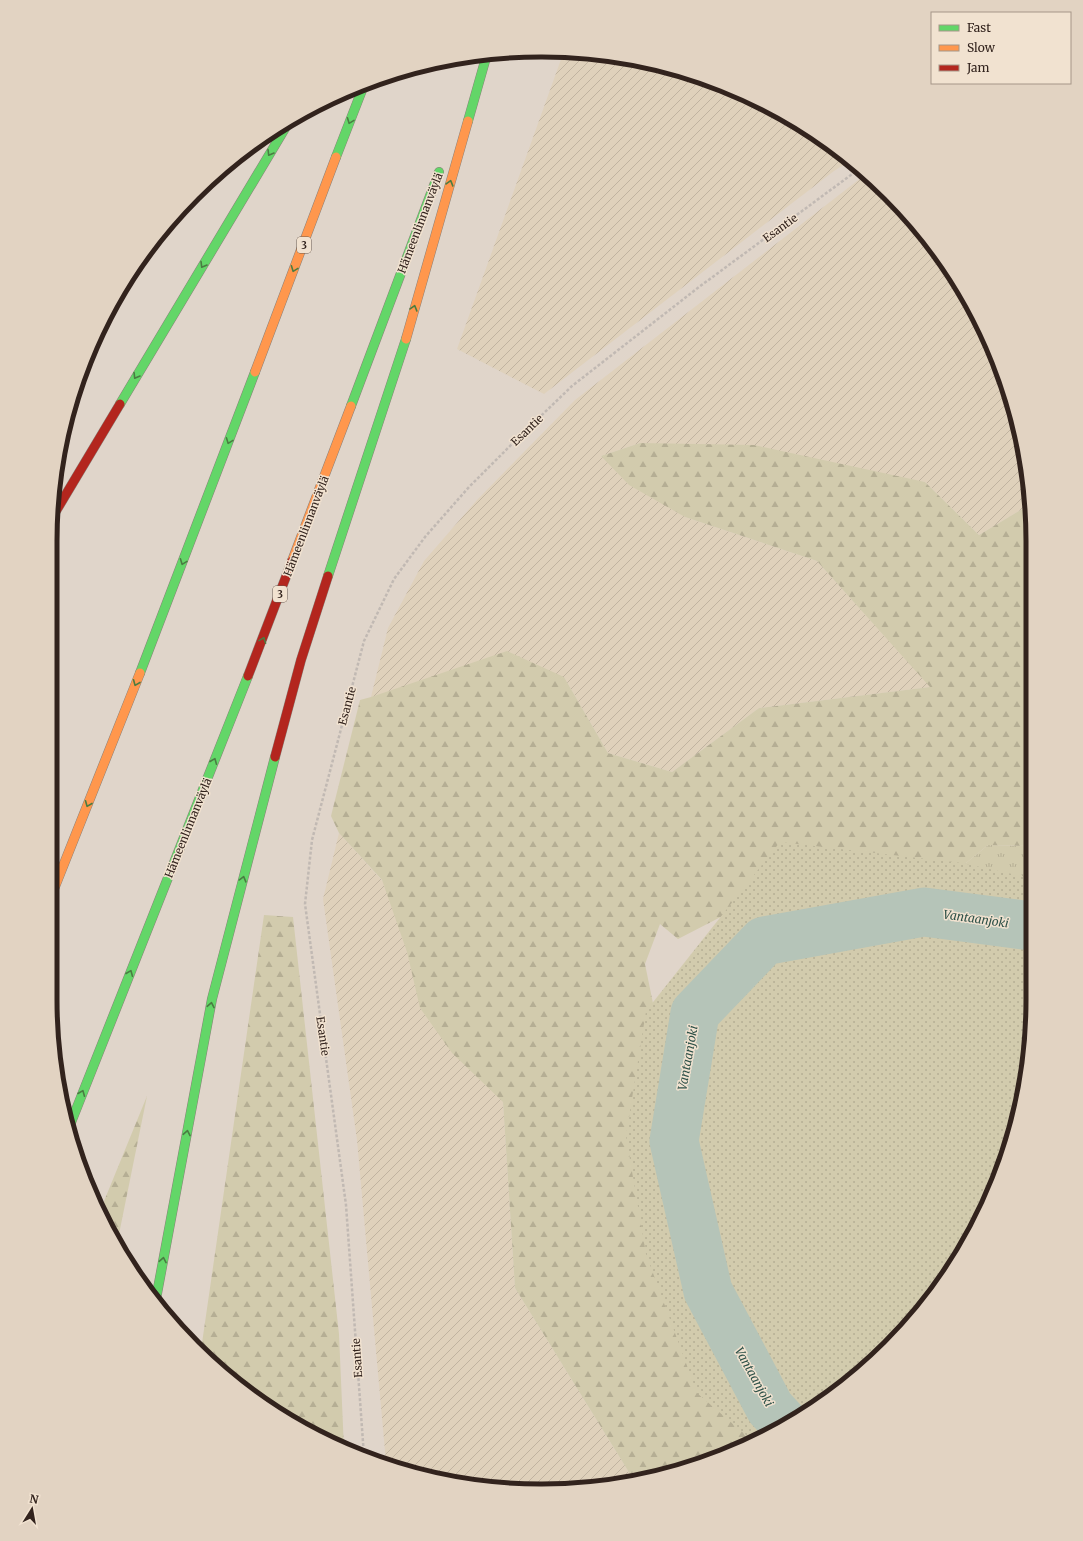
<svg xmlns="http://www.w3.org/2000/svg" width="1083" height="1541" viewBox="0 0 1083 1541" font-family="Merriweather,serif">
<defs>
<pattern id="farmland-furrows" width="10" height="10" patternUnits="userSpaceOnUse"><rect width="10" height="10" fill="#dfd1bb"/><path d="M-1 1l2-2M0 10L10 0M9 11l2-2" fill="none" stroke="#c0b3a0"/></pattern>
<pattern id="grass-tufts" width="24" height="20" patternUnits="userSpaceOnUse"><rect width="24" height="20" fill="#d2cbad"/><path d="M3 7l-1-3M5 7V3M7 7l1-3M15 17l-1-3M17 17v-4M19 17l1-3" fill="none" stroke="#b5ae94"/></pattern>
<pattern id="forest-firs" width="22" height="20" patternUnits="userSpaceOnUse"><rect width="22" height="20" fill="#d2cbad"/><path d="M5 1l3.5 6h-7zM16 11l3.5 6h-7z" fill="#b5ae94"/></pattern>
<pattern id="park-dots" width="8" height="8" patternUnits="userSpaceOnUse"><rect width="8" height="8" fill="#d2cbad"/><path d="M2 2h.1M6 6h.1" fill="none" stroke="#b5ae94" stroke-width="1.8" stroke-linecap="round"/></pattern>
</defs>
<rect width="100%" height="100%" fill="#e0d5ca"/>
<path fill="url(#farmland-furrows)" d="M564,51H573L668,67L759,101L841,151L850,161L834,171L544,394L457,349Z
M866,175L911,217L982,324L1016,414L1029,477V505L979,535L925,482L640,443L601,456L685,517L817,561L931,687L759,708L672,772L608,753L564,677L371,697L388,628L424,561L477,500L575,400L857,181Z
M339,833L414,916L503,1102L515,1288L635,1482L542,1491L478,1487L386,1462L357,1140L323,899Z"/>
<path fill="url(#grass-tufts)" d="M988,845L1031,846V885H939Z"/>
<path fill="url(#forest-firs)" d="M640,443L754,445L925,482L979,535L1029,505L1031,846L988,845L939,885L746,904L678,939L660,924L645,964L659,1033L759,1440L635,1482L515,1288L503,1102L452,1053L420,1008L407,952L382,880L339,833L331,816L360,700L371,697L507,651L564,677L608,753L672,772L759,708L930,687L817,561L685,517L629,485L601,456Z
M264,915L293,917L339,1334L344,1449L296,1425L218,1369L201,1350Z
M147,1096L117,1244L100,1211Z"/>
<path fill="url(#park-dots)" d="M780,842L962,863L1031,878L1032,1031L1016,1126L982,1217L932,1299L866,1369L759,1440L754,1442L697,1393L646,1254L626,1136L646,1011Z"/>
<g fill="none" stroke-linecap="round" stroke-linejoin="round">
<path stroke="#b5c4b8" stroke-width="49" d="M784,1423L770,1408L708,1291L674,1141L695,1013L764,941L924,912L1031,926"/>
<g stroke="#8a817a" stroke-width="10">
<path id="fast" d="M468,121L487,54
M336,157L364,85
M120,404L290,120
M351,406L439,172
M328,576L406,339
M140,673L255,372
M68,1130L248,676
M156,1299L212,999L275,757"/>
</g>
<g stroke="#8a817a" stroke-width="10">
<path id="slow" d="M406,339L468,121
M255,372L336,157
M292,561L351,406
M50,899L140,673"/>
</g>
<g stroke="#8a817a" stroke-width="10">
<path id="jam" d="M53,516L120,404
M248,676L292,561
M275,757L301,660L328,576"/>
</g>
<path stroke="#c1b9b3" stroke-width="2.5" stroke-dasharray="3 2" stroke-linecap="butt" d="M364,1456L346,1205L305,904L312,840L364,641L394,579L425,537L469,487L518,438L572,386L699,287L859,169"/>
<use href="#fast" stroke="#63d668" stroke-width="9"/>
<use href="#slow" stroke="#ff974d" stroke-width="9"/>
<use href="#jam" stroke="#b3261e" stroke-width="9"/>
</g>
<defs><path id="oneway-chevron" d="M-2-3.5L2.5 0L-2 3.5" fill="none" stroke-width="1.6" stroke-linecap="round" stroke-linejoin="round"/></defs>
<g stroke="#4a7c42">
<use href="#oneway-chevron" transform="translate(350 121) rotate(111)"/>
<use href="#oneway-chevron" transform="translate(270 153) rotate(121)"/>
<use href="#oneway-chevron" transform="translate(450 183) rotate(-74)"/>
<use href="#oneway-chevron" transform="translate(203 265) rotate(121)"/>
<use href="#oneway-chevron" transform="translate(294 269) rotate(111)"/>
<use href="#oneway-chevron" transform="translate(414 308) rotate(-74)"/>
<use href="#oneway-chevron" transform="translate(136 376) rotate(121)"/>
<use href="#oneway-chevron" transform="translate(229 441) rotate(111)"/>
<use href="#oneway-chevron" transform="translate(183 562) rotate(111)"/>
<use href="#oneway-chevron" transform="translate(263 640) rotate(-69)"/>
<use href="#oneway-chevron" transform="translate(136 683) rotate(112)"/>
<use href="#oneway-chevron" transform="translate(214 761) rotate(-68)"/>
<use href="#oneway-chevron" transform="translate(88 804) rotate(112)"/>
<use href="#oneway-chevron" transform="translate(243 879) rotate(-75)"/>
<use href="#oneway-chevron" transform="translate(130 973) rotate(-68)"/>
<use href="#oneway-chevron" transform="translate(211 1005) rotate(-79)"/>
<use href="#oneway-chevron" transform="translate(82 1093) rotate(-68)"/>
<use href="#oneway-chevron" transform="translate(187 1133) rotate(-79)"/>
<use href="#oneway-chevron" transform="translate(163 1260) rotate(-79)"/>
</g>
<g text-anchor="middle" stroke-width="3" stroke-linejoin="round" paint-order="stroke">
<g fill="#f1e2d0" stroke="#6b5c53" stroke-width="1">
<rect x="297" y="237" width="14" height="16" rx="3"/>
<rect x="273" y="586" width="14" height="16" rx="3"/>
</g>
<g font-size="10" font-weight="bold" fill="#32231d">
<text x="304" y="249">3</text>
<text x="280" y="598">3</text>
</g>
<g font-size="11" fill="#32231d" stroke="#f1e2d0">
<text transform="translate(420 223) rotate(-69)" y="4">Hämeenlinnanväylä</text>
<text transform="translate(780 228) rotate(-36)" y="4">Esantie</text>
<text transform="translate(527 430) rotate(-44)" y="4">Esantie</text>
<text transform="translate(306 526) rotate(-69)" y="4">Hämeenlinnanväylä</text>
<text transform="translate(347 706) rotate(-75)" y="4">Esantie</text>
<text transform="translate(188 828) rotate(-68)" y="4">Hämeenlinnanväylä</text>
<text transform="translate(323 1036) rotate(82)" y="4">Esantie</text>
<text transform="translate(357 1358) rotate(-94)" y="4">Esantie</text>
</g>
<g font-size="12" font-style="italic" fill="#2e5148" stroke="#f1e2d0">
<text transform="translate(976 919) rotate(8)" y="4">Vantaanjoki</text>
<text transform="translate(688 1058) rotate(-80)" y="4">Vantaanjoki</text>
<text transform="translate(754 1377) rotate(61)" y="4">Vantaanjoki</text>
</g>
</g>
<path d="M0 0H1083V1541H0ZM541 57H542A484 484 0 0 1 1026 541V1000A484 484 0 0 1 542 1484H541A484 484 0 0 1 57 1000V541A484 484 0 0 1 541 57Z" fill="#e2d3c2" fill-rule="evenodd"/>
<path fill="none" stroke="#32231d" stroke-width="5" d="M541 57H542A484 484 0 0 1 1026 541V1000A484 484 0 0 1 542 1484H541A484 484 0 0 1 57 1000V541A484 484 0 0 1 541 57Z"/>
<rect x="931" y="12" width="140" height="72" fill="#f1e2d0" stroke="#a59688"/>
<rect x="939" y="25" width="20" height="6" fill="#63d668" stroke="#a59688"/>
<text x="967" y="32" font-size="12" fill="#32231d">Fast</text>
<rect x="939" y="45" width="20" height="6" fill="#ff974d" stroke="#a59688"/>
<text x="967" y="52" font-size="12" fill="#32231d">Slow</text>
<rect x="939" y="65" width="20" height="6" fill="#b3261e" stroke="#a59688"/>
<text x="967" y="72" font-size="12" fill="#32231d">Jam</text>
<g transform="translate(32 1509) rotate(11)" stroke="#f1e2d0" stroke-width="3" paint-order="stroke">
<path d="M0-3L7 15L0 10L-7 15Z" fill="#32231d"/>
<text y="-6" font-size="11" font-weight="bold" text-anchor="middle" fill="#32231d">N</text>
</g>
</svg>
